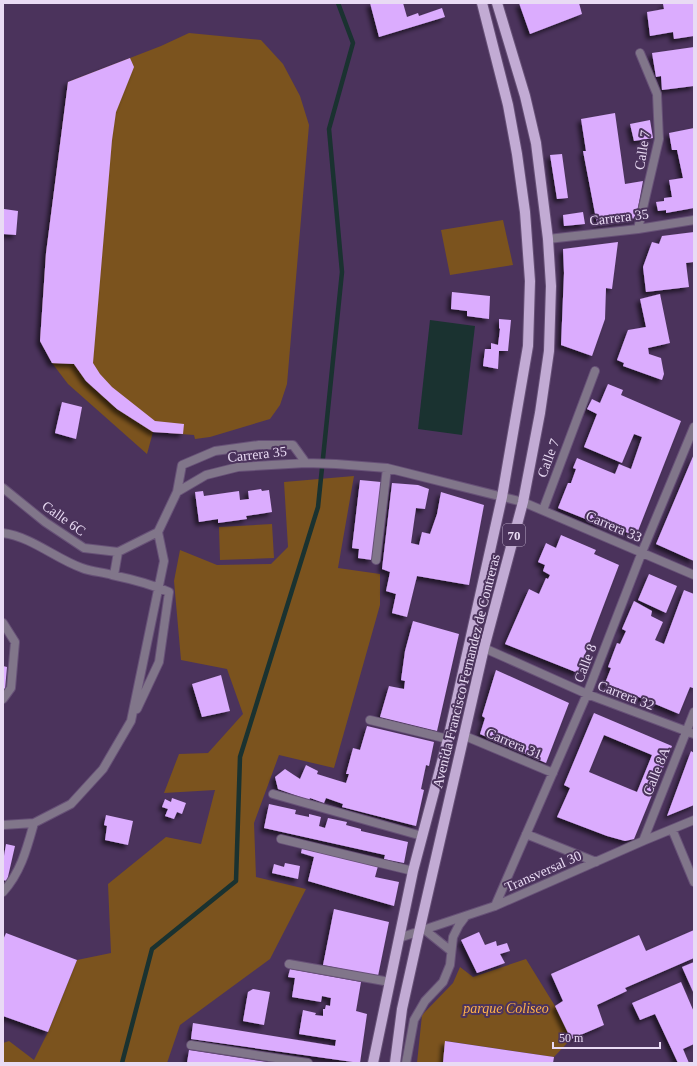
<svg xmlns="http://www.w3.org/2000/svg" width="697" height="1066" viewBox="0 0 697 1066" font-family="'Times New Roman',serif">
<defs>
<filter id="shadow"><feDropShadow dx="-3.5" dy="3.5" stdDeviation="2" flood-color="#0009"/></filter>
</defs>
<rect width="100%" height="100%" fill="#4b335c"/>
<path fill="#7b531e" d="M189,33L261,40L283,64L300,96L309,125L287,384L280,405L270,419L210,437L195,439L194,435L153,432L147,454L68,384L52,363L40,341L46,253L68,82L161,46Z
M503,220L513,265L450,275L441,230Z
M354,476L338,568L380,574V605L334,768L279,755L254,823L256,877L306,889L270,959L180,1025L167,1063H3V1043L9,1041L34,1060L48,1032L77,960L111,953L108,884L166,837L201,844L215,790L164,793L179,754L208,753L243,714L227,669L181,660L174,581L180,550L217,565L271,564L288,547L284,482Z
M272,524L274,558L220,560L219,527Z
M526,959L555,1006L571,1039L554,1057L446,1041L443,1063H417L422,1015L453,983L460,967L473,977Z"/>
<path fill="#1a3230" d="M430,320L475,326L462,435L418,429Z"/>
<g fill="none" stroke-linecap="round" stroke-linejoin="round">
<path stroke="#1a3230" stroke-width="4.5" d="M122,1063L152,949L236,881L240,757L318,507L342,272L329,129L353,43L338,3"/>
</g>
<path fill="#dbacfe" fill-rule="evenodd" filter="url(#shadow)" d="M370,3H403L407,17L418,13L419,16L442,8L445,17L379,37Z
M519,3H579L582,14L530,34Z
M670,3H694V36L674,39L673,32L650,36L647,12L664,9L663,4Z
M694,47V86L662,90L661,76L656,77L652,53Z
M130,58L134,67L116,112L112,140L93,363L100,374L112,387L155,421L184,424L183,434L153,432L117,409L86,381L74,364L52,363L40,341L46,253L68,82Z
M615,113L625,184L643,181L636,218L597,224L583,151H586L581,119Z
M650,120L653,138L634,141L630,124Z
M694,128V208L666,213V210L658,211L656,202L664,201V198L672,197L669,180L683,178L677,150H672L669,133Z
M562,154L568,198L557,199L550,155Z
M4,209L18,211L16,235L3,234Z
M583,212L585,224L564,226L563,215Z
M694,232V262L686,263L689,287L646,292L643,267L652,242L659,244L662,236Z
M618,242L612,289L606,288L605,319L592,356L561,345L564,273L563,249Z
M452,292L490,296L489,319L467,316V311L451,309Z
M660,294L670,343L648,348L649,354L661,358L664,374L662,380L623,366L624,363L617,360L628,330L646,327L640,299Z
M499,319L511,320L508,351H499L498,369L483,366L485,349H491V343L498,345L500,329L499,328Z
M608,384L623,390L621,395L681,421L636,536L600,522L598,524L558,508L568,483H571L576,469L573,468L577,458L615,474L619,464L631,469L642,437L634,434L622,463L584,447L597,414L587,409L592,399L600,403Z
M62,402L82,407L76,439L55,433Z
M694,454V561L656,544Z
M360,480L381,482L372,560L358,558L359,549L352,548Z
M392,483L418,485L429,489L425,509L416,508L411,543L419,545L422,532L430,534L437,514L441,492L484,505L469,585L417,576L407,617L392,613L396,594L386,591L390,572L382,569Z
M261,489L262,491L269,490L272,512L246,516L247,519L218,523V519L199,522L195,492L203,491L204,496L239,491L240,500L249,499L248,491Z
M561,535L596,550L594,554L619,565L578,673L505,644L529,589L539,594L546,578L548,579L550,575L543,571L545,565L538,562L546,543L556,548Z
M649,574L677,586L666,613L638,600Z
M684,590L694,594V686L693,688L690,687L679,714L605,683L611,668L608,667L617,643L620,644L626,631L622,629L634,601L652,611L651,616L663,622L655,640L664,644Z
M413,621L459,634L437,731L380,717L389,686L404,689L405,681L401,680L405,651Z
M3,666L7,667L5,689H3Z
M496,670L569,703L546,763L480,734L485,718L482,716Z
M221,675L230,711L202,717L192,684Z
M594,713L672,746L634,839L625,841L607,836L557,817L570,788L564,785ZM604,735L652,755L637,792L589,772Z
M367,726L434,742L429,766L426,765L421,789L424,790L416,826L342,807L343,804L326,798L324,803L310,798L309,800L278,789L275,777L285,769L300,779L306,765L318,771L317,774L346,783L349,774H346L353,748L360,750Z
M691,751L694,753V805L667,816Z
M172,798L186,803L182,814L177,812L174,819L165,816L168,809L162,807L165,799L171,802Z
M269,804L296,810L295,814L309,817V814L321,817L319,826L325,828L328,818L347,822L346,825L361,829V831L408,842L404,863L384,859L385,855L264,828Z
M106,815L133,821L128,845L105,840L107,826L104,825Z
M6,844L15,846L7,881L3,880V855L4,856Z
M302,848L316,852V850L378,866L375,877L399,882L394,906L308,881L314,857L301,853Z
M285,863L300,866L298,879L272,873L274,864L284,867Z
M334,909L389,922L378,976L323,965Z
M694,930V958L625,988L627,991L597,1005L604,1025L571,1039L555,1006L563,1001L551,974L639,935L646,951Z
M479,932L485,945L496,941L497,946L507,943L510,951L500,954L505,963L477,973L461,940Z
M6,933L77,960L48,1032L3,1016V940Z
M694,962V994L682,967Z
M290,969L361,982L356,1011L367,1014L360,1063L191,1039L193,1023L335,1046L336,1040L299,1034L303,1010L316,1013L315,1015L323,1016V1009H325L326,1005L330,1006L331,998L322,996L321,1002L292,997L295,978L288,977Z
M681,982L694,1012V1044L683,1049L689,1063H678L655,1014L640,1020L632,1003Z
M253,989L270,992L264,1025L243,1021L248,992Z
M445,1041L554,1057L553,1063H443Z
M189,1050L267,1062V1063H187Z"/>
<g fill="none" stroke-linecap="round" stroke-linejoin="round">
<g stroke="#675177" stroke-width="10">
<path id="street" d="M638,229L659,139L657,94L640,53
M548,239L638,229L694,220
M3,488L45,522L84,548L118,552
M177,492L182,465L215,451L259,445H293L306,463
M543,510L595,371
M158,532L177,492L206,475L238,467L306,463L336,464L387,468L523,502L694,575
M3,533C32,537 56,559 82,568C92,572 103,572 112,575C131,579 151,584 169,592L159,662L137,709
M118,552L158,532
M376,560L387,468
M114,575L118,552
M3,623L15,642L11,688L3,699
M484,648L587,694L694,734
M370,720L448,739
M465,736L553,773
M273,794L422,836
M3,825L34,823L71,804L103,769L131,721L164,561L158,532
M672,829L694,882
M526,834L596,862
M281,839L413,871
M643,841L694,712
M3,892C21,872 27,848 34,823
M495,906L587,694L642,552L694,427
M425,930L451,951
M399,938L495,906L643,841L694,820
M289,964L390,982
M191,1045L308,1063
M406,1063L414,1020L425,1001L443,982L450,965L453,937L459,925L465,917"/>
</g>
<g stroke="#675177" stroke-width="12">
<path id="primary" d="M373,1063L413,871L448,739L502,497L528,346L530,281L525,212L517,154L508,105L482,3
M395,1063L402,1009L419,932L484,648L523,502L540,413L549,351L551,286L548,239L536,143L525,96L497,3"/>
</g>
<use href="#street" stroke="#81768a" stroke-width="8"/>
<use href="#primary" stroke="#c2abd4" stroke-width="10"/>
</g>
<g text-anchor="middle" stroke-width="4" stroke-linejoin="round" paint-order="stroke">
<rect fill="#4b335c" stroke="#baa9c6" stroke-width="1" x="503" y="524" width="22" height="22" rx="3"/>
<g font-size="13" font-weight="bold" fill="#e9dbf4">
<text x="514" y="540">70</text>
</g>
<g font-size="14" fill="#e9dbf4" stroke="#4b335c">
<text transform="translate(642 150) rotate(-81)" y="5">Calle 7</text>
<text transform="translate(619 217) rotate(-7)" y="5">Carrera 35</text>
<text transform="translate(257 454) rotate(-6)" y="5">Carrera 35</text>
<text transform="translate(548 458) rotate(-70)" y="5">Calle 7</text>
<text transform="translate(64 518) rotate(35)" y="5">Calle 6C</text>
<text transform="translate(614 526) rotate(23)" y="5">Carrera 33</text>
<text transform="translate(585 663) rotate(-69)" y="5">Calle 8</text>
<text transform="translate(466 671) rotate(-76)" y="5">Avenida Francisco Fernandez de Contreras</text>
<text transform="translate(626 695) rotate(21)" y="5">Carrera 32</text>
<text transform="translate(514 743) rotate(23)" y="5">Carrera 31</text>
<text transform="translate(656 771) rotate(-68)" y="5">Calle 8A</text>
<text transform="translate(543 871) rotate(-24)" y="5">Transversal 30</text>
</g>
<g font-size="14" font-style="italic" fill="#feb14b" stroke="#4b335c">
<text x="506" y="1013">parque Coliseo</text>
</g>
</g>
<rect width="697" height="1066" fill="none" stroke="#e9dbf4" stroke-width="8"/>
<path d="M553 1042v6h107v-6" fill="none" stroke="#e9dbf4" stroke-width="2"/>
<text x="559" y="1042" font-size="12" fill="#e9dbf4" stroke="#4b335c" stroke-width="3" paint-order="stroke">50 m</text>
</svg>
